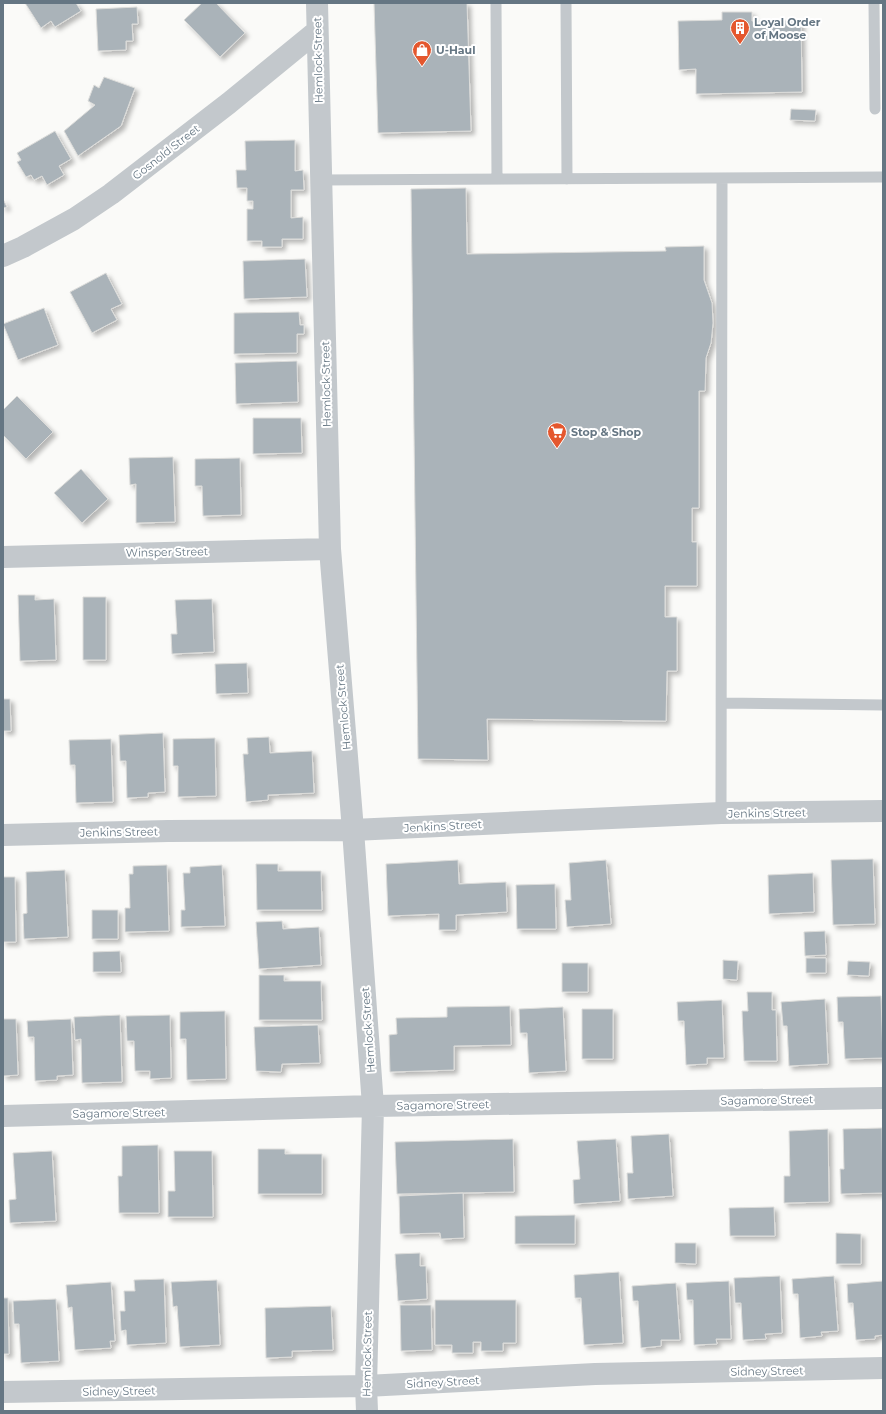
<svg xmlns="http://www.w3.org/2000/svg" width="886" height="1414" viewBox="0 0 886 1414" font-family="Montserrat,sans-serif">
<defs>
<filter id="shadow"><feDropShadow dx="3.5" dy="3.5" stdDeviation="2" flood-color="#0004"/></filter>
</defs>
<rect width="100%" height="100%" fill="#fafaf8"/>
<path fill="#aab3b9" stroke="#dcdcda" filter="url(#shadow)" d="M25,3H76L81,11L55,27L51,21L41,28Z
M202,3H216L245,33L220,57L184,20Z
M374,3H467L471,131L378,133Z
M137,7L138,24H132L133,41H126V50L98,51L96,9Z
M722,12H752V21L801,20L802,92L696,94V69L679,70L678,21L722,20Z
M104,77L135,88L121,126L78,156L64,131L95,105L88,101L94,85L99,88Z
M791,109L816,110L815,121L790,120Z
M55,131L71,159L59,166L64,175L47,185L42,176L34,180L31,175L26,177L17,162L21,160L17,153Z
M295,140V171L303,170L304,190H291V218L303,217V239H282V247H262V241H247V209H253V201H247V188H237L236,170H246L245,141Z
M466,188L467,254L666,251L665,247L704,246V280L712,303L713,323L711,343L706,358L705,391H699V508H692V542H697V586H665V617H677V671H667L666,721L487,719L488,760L418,759L411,189Z
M3,199L7,207L3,208Z
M305,259L307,297L244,299L243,261Z
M106,273L122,304L111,309L117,320L92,333L70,292Z
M44,308L58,345L18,360L3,324Z
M299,312L300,325H304V334H297V353L234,354V313Z
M297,361L298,402L236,404L235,363Z
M17,396L53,432L26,459L3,435V410Z
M253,418H301L302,453L253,454Z
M173,457L175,522L136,523V484L130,485L129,458Z
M240,458L241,515L203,516L202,486H195V459Z
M81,469L108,499L82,523L54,493Z
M18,595H35V600L54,599L56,660L20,661Z
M83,597H106V660H83Z
M212,599L214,652L172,654L171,634H177L175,600Z
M247,663L248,693L216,694L215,664Z
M3,699H10L11,731H3Z
M163,733L165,792L148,793V797L127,798L126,761H120L119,735Z
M269,737L270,753L312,751L314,793L268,795V800L246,802L243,754H248L247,738Z
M215,738L216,796L178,797V766H173V739Z
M111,739L113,802L76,803L75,765H70L69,740Z
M873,859L875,924L833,925L831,860Z
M458,860L459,884L506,882L507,912L456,915V930H439V914L388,916L386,864Z
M606,860L611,924L567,927L565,900H571L569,863Z
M256,864H278V871H321L322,910H257Z
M167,865L169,931L125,932V908H130L129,874H133V866Z
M222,865L225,926L181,927V910H185L183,873H190V867Z
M65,870L68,937L24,939L23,914L27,913L26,872Z
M813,873L814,912L769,914L768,875Z
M3,877H15L16,942H3Z
M555,884L556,929H517L516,885Z
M92,910H118V939H92Z
M282,921L283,929L319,927L321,965L259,969L256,922Z
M825,931L826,955L805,956L804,932Z
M120,951L121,972H93V952Z
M806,958H826V973H806Z
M723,960L738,961L737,980L723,979Z
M848,961L870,962L869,976L847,975Z
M562,963H588V992H562Z
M259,975H284V981H321L322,1020H259Z
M747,992H772V1010H776L777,1061H744L742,1011H748Z
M881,996L883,1058L845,1059L843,1022H838L837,997Z
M825,999L828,1064L789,1066L787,1026H783L781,1002Z
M722,1000L724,1058H707V1064L686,1065L684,1021H678L677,1002Z
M510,1006L511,1045L454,1046V1070L390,1072L389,1035L397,1034L396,1018L447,1017V1007Z
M563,1007L566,1071L529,1073L527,1033H520L519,1009Z
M582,1009H613V1059H582Z
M225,1011L226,1079L187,1080L186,1039H180V1012Z
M120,1015L122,1082L82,1083L81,1039L75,1040L74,1017Z
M170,1015L171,1078L150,1079V1071H135L134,1041H127L126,1016Z
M3,1019H16L18,1075L3,1076Z
M71,1019L73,1075L57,1076V1080L35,1081L34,1037H28L27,1021Z
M318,1025L320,1063L282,1064L281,1072L256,1071L254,1027Z
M882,1128L883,1193L841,1194L840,1169H844L843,1129Z
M828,1129L829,1202L784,1203V1176H790L789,1131Z
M669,1134L673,1196L628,1199L627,1173H633L631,1136Z
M513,1139L514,1192L397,1194L395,1142Z
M616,1139L620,1201L574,1204L573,1180L580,1179L577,1141Z
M158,1145L159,1213H119L118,1176H122V1146Z
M258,1149H285V1154H322V1194H258Z
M52,1151L56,1221L10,1223L9,1200L16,1199L13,1153Z
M174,1151H212L213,1217H168V1191H175Z
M463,1193L464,1238L441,1239L440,1233L400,1234L399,1196Z
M774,1207L775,1236H730L729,1208Z
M575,1215V1244H515V1216Z
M836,1233L861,1234V1264H836Z
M675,1243H696V1264L675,1263Z
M420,1253V1266H426L427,1299L398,1301L395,1254Z
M619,1272L623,1343L584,1345L581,1298H575L574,1275Z
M780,1276L782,1333L765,1334L766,1339L743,1340L741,1303H735L734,1278Z
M834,1276L838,1331L821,1332L822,1336L800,1338L798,1294H793L792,1279Z
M164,1279L166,1343L127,1345L126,1330L121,1331L120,1311H125L124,1291H135L134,1280Z
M217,1280L220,1345L180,1347L177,1306L173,1307L171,1282Z
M729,1281L731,1339H716L717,1344L694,1345L693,1300H687L686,1283Z
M883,1281V1335L875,1336V1339L856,1340L853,1303H848L847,1284Z
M111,1282L115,1341H110L111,1348L75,1350L72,1307L68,1308L66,1285Z
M676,1283L680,1340H661V1346L641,1348L638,1301H633L632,1286Z
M3,1298H8L9,1354H3Z
M56,1299L59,1361L21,1363L19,1324H14L13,1301Z
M435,1300H516V1343H503V1351H481V1342H473V1353H452V1345H435Z
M400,1305H431L432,1350L401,1351Z
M331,1306L333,1350L292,1351V1357L266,1358L265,1308Z"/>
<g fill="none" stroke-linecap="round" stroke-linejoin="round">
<path stroke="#c3c8cc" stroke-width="11" d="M496,3L497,179
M566,3L567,179
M874,3L875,109
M321,180L883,177
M722,703L883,705
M721,813L722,178"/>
<path stroke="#c3c8cc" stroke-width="22" d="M317,3L330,549L353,830L373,1106L366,1386L367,1411
M3,256L23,247L74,219L111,194L229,103L317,31
M3,557L330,549
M3,835L168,831L353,830L721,813L883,811
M3,1116L373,1106L883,1098
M3,1392L366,1386L595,1374L883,1368"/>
</g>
<defs>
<g id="building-pin" transform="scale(1)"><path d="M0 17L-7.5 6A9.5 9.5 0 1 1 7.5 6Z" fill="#e4572e" stroke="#fff"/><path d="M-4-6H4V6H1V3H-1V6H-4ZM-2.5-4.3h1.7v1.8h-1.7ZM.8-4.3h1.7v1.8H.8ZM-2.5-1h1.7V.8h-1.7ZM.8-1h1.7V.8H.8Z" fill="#fff"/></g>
<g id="shop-pin" transform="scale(1)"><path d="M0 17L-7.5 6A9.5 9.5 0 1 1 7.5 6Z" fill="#e4572e" stroke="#fff"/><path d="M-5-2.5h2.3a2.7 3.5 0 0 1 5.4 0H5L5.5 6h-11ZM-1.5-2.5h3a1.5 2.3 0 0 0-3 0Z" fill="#fff"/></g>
<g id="supermarket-pin" transform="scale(1)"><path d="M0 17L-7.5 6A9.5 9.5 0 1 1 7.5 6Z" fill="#e4572e" stroke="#fff"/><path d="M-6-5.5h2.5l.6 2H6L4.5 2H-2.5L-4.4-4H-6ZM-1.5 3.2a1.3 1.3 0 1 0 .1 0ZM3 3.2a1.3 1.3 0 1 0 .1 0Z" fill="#fff"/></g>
</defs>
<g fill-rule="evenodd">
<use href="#building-pin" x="740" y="28"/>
<use href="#shop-pin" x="422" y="50"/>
<use href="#supermarket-pin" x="557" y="432"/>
</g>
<g text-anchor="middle" stroke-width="4" stroke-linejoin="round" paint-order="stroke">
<g font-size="11" font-weight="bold" fill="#657683" stroke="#fff" text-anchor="start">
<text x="754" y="26">Loyal Order<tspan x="754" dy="13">of Moose</tspan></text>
<text x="436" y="54">U-Haul</text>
<text x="571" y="436">Stop &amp; Shop</text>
</g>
<g font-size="11" fill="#657683" stroke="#fff">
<text transform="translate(318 60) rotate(-91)" y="4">Hemlock Street</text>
<text transform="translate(166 152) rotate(-38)" y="4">Gosnold Street</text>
<text transform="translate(326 384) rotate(-91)" y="4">Hemlock Street</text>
<text transform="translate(167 552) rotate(-1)" y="4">Winsper Street</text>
<text transform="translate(343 707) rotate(-95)" y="4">Hemlock Street</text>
<text transform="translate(767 813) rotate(-1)" y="4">Jenkins Street</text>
<text transform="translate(443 826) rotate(-3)" y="4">Jenkins Street</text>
<text transform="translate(119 832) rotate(-1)" y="4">Jenkins Street</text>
<text transform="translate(368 1030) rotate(-94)" y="4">Hemlock Street</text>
<text transform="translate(767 1100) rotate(-1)" y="4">Sagamore Street</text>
<text transform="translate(443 1105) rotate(-1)" y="4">Sagamore Street</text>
<text transform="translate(119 1113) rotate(-1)" y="4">Sagamore Street</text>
<text transform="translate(367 1354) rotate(-89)" y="4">Hemlock Street</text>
<text transform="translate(767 1371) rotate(-1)" y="4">Sidney Street</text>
<text transform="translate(443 1382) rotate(-3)" y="4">Sidney Street</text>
<text transform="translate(119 1391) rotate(-1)" y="4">Sidney Street</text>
</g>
</g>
<rect width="886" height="1414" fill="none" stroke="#657683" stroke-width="8"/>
</svg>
